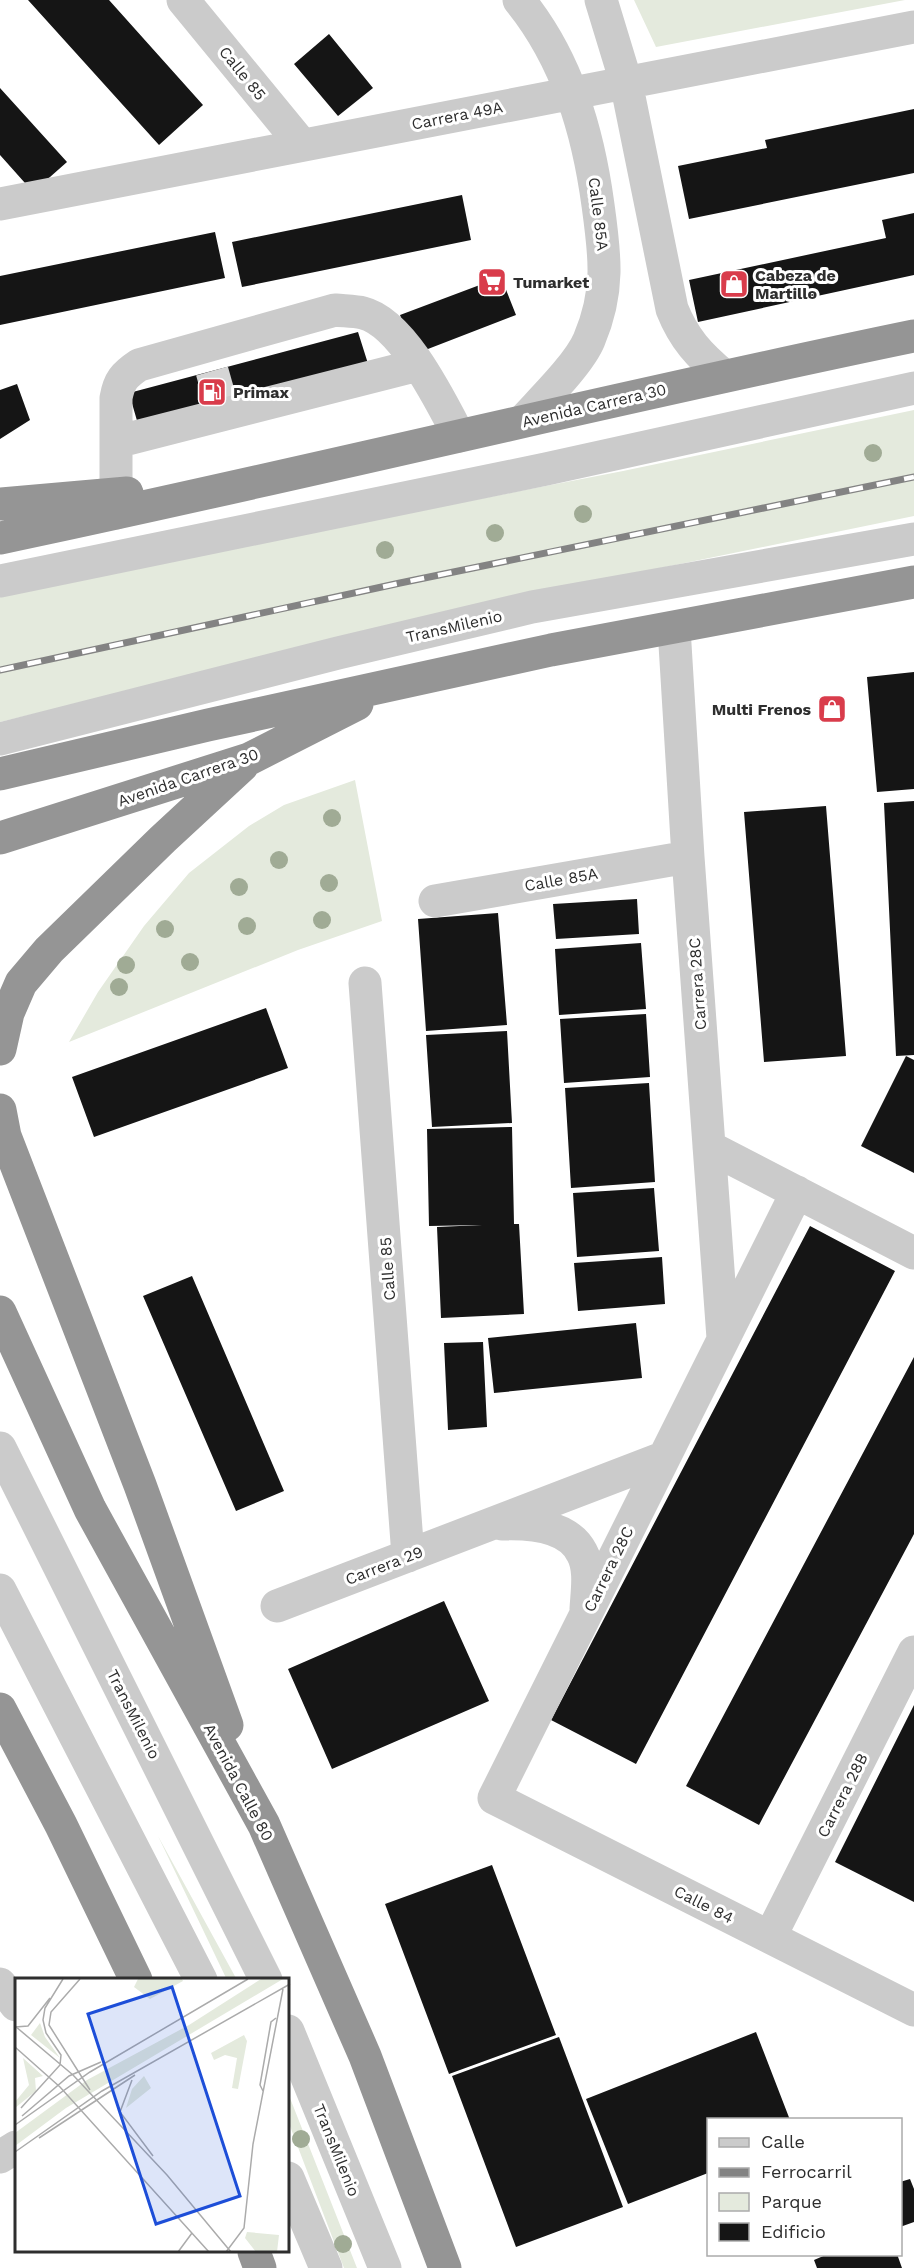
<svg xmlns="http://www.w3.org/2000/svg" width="914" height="2268" viewBox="0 0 914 2268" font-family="'Work Sans',sans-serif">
<rect width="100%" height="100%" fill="#fff"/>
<path fill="#e4eadd" d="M634,0H905L656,47Z
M914,410V516L534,594L0,722V592L623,471Z
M355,780L382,921L298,950L69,1042L98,992L144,926L189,873L249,826L284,805Z
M158,1836L237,1980H227Z
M288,2093L357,2268H344L288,2121Z"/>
<path fill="#151515" d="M28,0H109L203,105L159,145Z
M329,34L373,88L338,116L294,64Z
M0,88L67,162L33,192L0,155Z
M914,109V173L689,219L678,166L767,148L765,140Z
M462,195L471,240L242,287L232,242Z
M914,213V275L698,322L689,280L886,238L882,220Z
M215,232L225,278L0,325V276Z
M501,277L516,315L415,354L400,315Z
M358,332L370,370L140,431L129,393Z
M17,384L30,420L0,439V390Z
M914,672V789L877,792L867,677Z
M914,801V1055L896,1056L884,803Z
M826,806L846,1056L764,1062L744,812Z
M637,899L639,934L556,939L553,904Z
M498,913L507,1025L426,1031L418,919Z
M641,943L646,1009L559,1015L555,949Z
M266,1008L288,1068L94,1137L72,1077Z
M646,1014L650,1077L564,1083L560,1019Z
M507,1031L512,1123L432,1127L426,1035Z
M906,1056L914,1060V1173L861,1146Z
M649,1083L655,1182L571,1188L565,1088Z
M512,1127L514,1224H519L524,1314L441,1318L437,1227L482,1225L429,1226L427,1129Z
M654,1188L659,1251L577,1257L573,1193Z
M810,1226L895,1271L636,1764L551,1720Z
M662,1257L665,1304L578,1311L574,1263Z
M192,1276L284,1491L236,1511L143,1296Z
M636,1323L642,1378L494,1393L488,1338Z
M483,1342L487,1427L448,1430L444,1343Z
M914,1357V1534L759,1825L686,1786Z
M444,1601L489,1701L332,1769L288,1669Z
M914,1705V1902L835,1862Z
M492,1865L556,2035L449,2074L385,1904Z
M756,2032L790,2120H708V2173L628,2204L586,2099Z
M559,2037L623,2207L516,2247L452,2076Z
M910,2179L914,2189V2222L900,2227V2182Z
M828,2254H897L902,2268H817L814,2260Z"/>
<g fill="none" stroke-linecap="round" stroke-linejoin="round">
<path stroke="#d5d5d5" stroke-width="33" stroke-dasharray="33 16" stroke-linecap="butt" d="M212,371L223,410"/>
<path stroke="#cbcbcb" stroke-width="33" d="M183,0L302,145
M519,0C567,59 588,131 598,205C605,255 610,291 589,340C579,364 542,400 523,421
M601,0L626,82L672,309C684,339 699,355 724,376
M0,204L914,27
M116,442L418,365
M116,513V398C119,381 124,375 139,365L335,310C344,311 355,311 363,313C403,323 441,402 459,436
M0,581L546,469L914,388
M674,628L688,857L723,1338
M0,739L338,653L532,607L914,539
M435,901L688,857
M365,983L408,1556
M709,1147L914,1253
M797,1192L494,1798L914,2010
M0,1448L266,1980
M502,1524C530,1523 568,1525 582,1553C591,1569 587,1591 586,1609
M0,1590L201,1980
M277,1606L663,1458
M770,1937L914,1652
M0,1984L16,2005
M288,2031L385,2268
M0,2157L16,2147
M288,2178L326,2268"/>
<path stroke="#959595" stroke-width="33" d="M0,504L127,493
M0,538C305,474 608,399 914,336
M0,774L208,725L551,650L914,582
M0,838L249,759L357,704
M0,1049L8,1013L21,983L49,950L163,839L242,766
M0,1110L5,1136L140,1485L227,1725
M0,1312L90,1509L264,1825L365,2056L445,2268
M0,1709L61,1825L136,1980
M254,2252L260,2268"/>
<g stroke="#838383" stroke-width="7">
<path id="rail" d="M0,670L400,583L914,477"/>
</g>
<use href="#rail" stroke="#fff" stroke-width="4.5" stroke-dasharray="14" stroke-linecap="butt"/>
</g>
<g fill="#a0ab95">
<circle cx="873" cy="453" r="9"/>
<circle cx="583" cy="514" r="9"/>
<circle cx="495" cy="533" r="9"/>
<circle cx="385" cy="550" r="9"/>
<circle cx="332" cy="818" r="9"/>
<circle cx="279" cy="860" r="9"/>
<circle cx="329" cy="883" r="9"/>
<circle cx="239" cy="887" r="9"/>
<circle cx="322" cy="920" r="9"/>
<circle cx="247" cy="926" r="9"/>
<circle cx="165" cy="929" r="9"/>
<circle cx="190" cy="962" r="9"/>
<circle cx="126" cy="965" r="9"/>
<circle cx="119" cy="987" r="9"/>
<circle cx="301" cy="2139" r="9"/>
<circle cx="343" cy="2244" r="9"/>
</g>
<defs>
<g id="supermarket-square" transform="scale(1.5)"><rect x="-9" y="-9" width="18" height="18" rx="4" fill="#d93c4b" stroke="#fff"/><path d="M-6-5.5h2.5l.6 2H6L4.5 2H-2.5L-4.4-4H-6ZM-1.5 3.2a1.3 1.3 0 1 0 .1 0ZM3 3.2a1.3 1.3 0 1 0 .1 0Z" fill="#fff"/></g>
<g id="shop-square" transform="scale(1.5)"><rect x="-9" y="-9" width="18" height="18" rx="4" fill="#d93c4b" stroke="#fff"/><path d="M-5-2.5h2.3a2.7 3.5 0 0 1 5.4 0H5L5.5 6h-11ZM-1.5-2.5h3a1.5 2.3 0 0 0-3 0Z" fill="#fff"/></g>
<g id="fuel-square" transform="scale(1.5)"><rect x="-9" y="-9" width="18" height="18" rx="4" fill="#d93c4b" stroke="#fff"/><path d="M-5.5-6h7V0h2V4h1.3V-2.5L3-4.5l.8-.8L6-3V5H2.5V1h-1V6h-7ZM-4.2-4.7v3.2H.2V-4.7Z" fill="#fff"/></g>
</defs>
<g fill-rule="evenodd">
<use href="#supermarket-square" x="492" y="282"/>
<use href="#shop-square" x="734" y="284"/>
<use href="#fuel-square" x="212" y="392"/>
<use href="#shop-square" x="832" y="709"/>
</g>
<g text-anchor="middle" stroke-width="6" stroke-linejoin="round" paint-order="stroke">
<g font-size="16" fill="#2e2e2e" stroke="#fff">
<text transform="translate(243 73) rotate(51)" y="6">Calle 85</text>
<text transform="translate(457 115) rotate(-11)" y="6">Carrera 49A</text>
<text transform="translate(599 214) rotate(83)" y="6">Calle 85A</text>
<text transform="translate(594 405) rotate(-13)" y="6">Avenida Carrera 30</text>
<text transform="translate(454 626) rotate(-13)" y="6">TransMilenio</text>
<text transform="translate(188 777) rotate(-19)" y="6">Avenida Carrera 30</text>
<text transform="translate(561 879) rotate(-10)" y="6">Calle 85A</text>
<text transform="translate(697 984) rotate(-94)" y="6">Carrera 28C</text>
<text transform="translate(387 1269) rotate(-94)" y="6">Calle 85</text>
<text transform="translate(384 1565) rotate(-21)" y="6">Carrera 29</text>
<text transform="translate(608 1569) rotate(-64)" y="6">Carrera 28C</text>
<text transform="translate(134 1714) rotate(63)" y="6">TransMilenio</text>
<text transform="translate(239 1782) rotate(62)" y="6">Avenida Calle 80</text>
<text transform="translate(842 1795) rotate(-63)" y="6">Carrera 28B</text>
<text transform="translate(704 1904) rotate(27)" y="6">Calle 84</text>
<text transform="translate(337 2150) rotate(68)" y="6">TransMilenio</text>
</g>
<g font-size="16" font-weight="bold" fill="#2e2e2e" stroke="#fff" text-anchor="start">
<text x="755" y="281">Cabeza de<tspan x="755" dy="18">Martillo</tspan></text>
<text x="513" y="288">Tumarket</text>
<text x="233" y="398">Primax</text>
<text x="811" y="715" text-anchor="end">Multi Frenos</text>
</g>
</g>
<g transform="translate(15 1978)">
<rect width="274" height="274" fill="#fff"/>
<path d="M123,1H167L168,3L135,21L119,9ZM246,1H268L51,130L0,168V155L72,102L174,47ZM25,45L30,59L45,80L16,57ZM229,57L232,63L223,111L217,110L222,80L210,77L199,82L196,75ZM8,80L28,98L20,100L21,113L0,130V124L14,107ZM129,98L136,110L111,130L117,111ZM232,254L264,257L262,274H241L230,260Z" fill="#e4eadd"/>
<path fill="none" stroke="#ababab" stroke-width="1.5" d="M65,1L36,34L34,47L75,112M0,48L58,97L152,197L216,274M0,49L13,48L35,20M0,69L45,109L194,274M117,102L105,134L138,178M248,113L245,107L256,44L261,40M6,130L45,87L46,77L31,55L28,42L30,30L48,1M7,138L54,98L86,84M0,147L75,94L233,1M24,160L120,97M0,174L87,113L275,6M163,274L177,255M211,274L229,250L238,166L268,11"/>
<path fill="#1d4ed8" fill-opacity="0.15" stroke="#1d4ed8" stroke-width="3" d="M157,9L225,218L141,246L73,36Z"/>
<rect width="274" height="274" fill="none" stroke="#2e2e2e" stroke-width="3"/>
</g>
<rect x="707" y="2118" width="195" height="138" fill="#ffffff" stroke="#ababab" stroke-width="1.5"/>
<rect x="719" y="2138" width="30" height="9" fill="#cbcbcb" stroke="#ababab" stroke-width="1.5"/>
<text x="761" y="2148" font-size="18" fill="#2e2e2e">Calle</text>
<rect x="719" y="2168" width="30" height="9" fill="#838383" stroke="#ababab" stroke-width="1.5"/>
<text x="761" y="2178" font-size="18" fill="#2e2e2e">Ferrocarril</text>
<rect x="719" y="2193" width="30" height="18" fill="#e4eadd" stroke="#ababab" stroke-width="1.5"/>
<text x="761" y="2208" font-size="18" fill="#2e2e2e">Parque</text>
<rect x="719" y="2223" width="30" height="18" fill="#151515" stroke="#ababab" stroke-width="1.5"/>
<text x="761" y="2238" font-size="18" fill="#2e2e2e">Edificio</text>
</svg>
